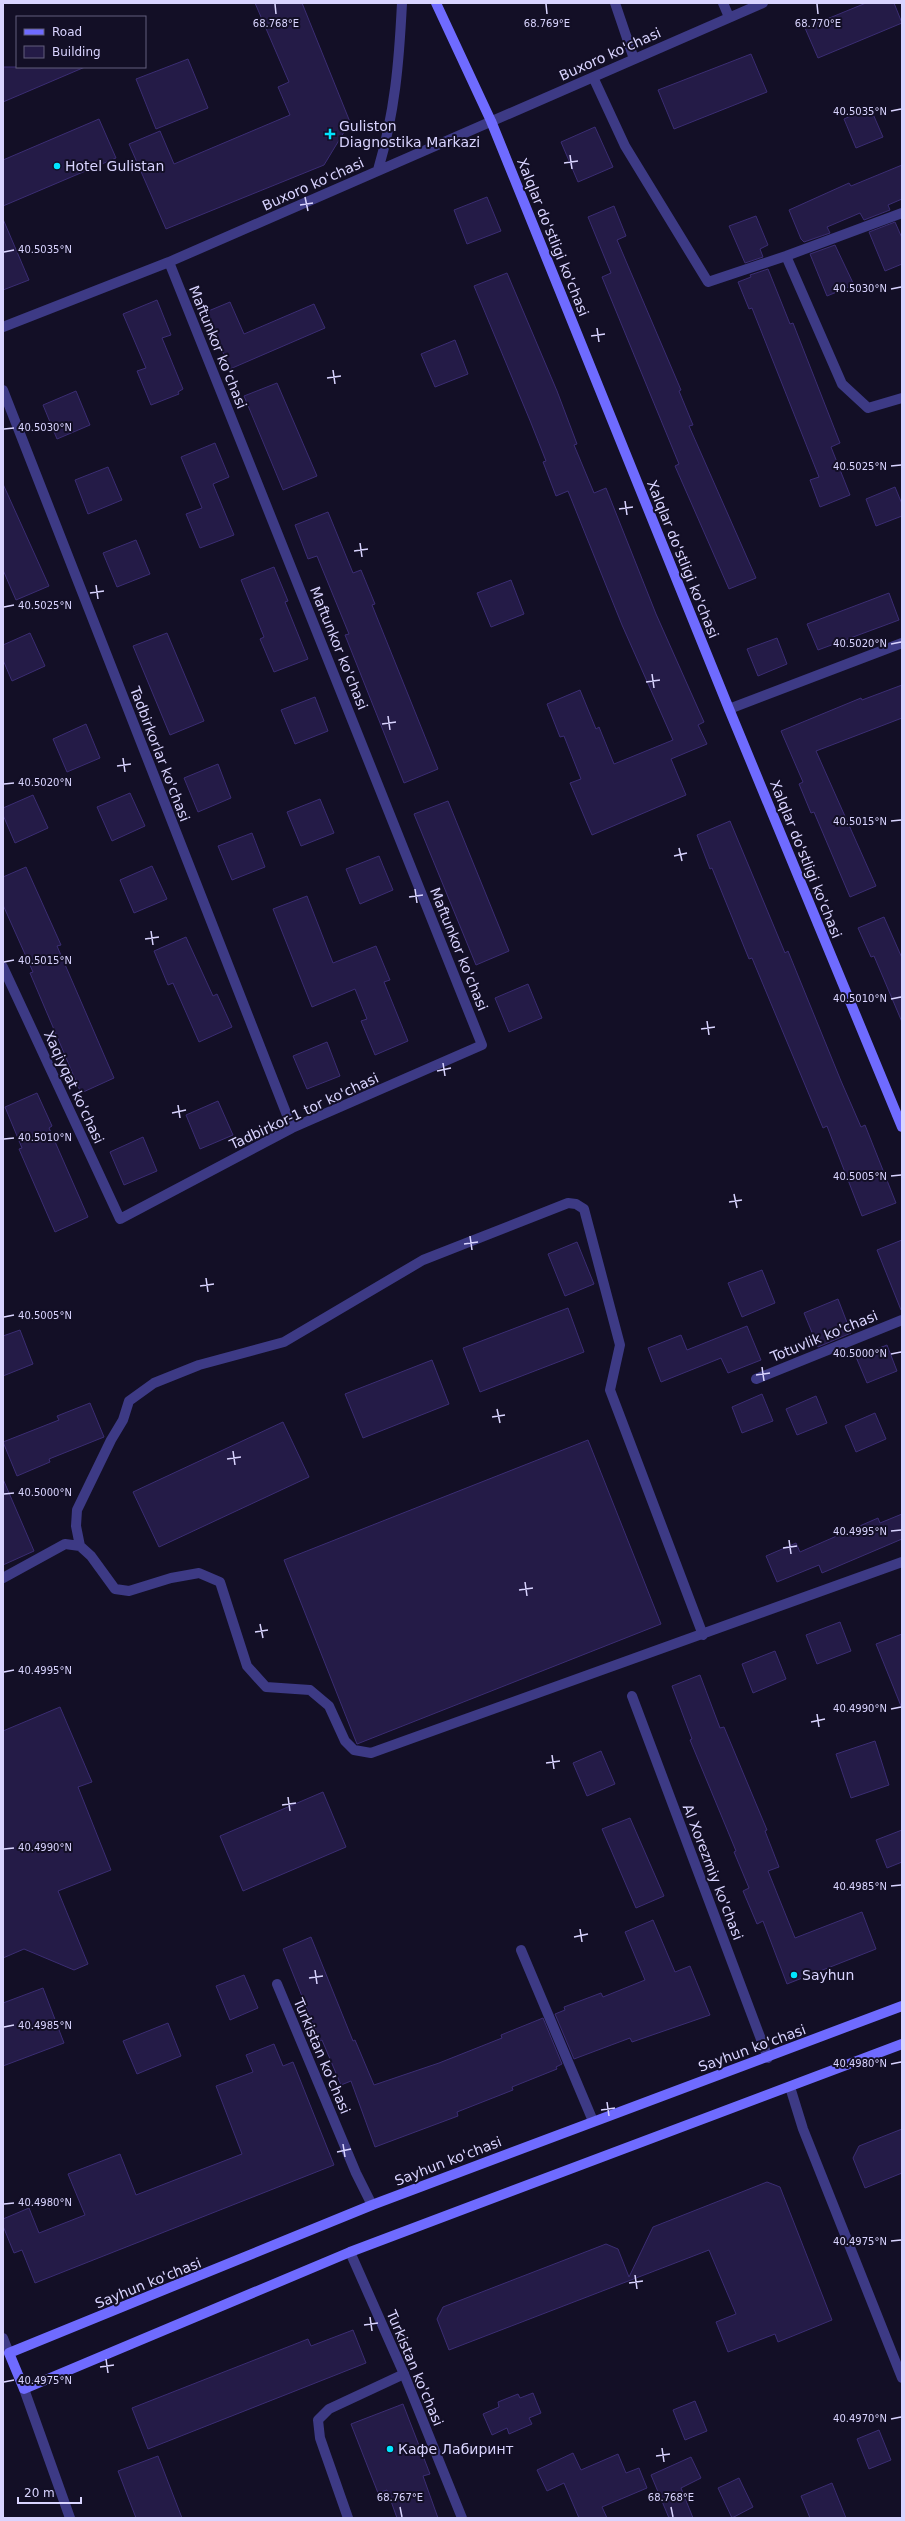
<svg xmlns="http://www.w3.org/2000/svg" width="905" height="2521" viewBox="0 0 905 2521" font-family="'DejaVu Sans',sans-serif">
<rect width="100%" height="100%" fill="#130f26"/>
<path fill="#241b47" stroke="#3b2d73" d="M255,3H302L350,122L324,165L166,229L129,144L160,131L174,164L290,115L278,87L289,82Z
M866,3H894L902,23L818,58L805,28Z
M751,54L767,92L674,129L658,90Z
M188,59L208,108L156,129L136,79Z
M3,67H85L3,102Z
M870,107L883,137L856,148L844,119Z
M99,119L116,158L3,206V160Z
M595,127L613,167L578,182L561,142Z
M902,165V199L888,205L890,210L864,220L860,213L827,227L830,233L804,242L801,239L789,210L849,183L851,186Z
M487,197L501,231L467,244L454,210Z
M614,206L626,236L617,240L681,390L679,391L693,425L689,426L756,578L729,589L675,466L679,464L602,277L611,273L588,217Z
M756,216L768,245L760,249L763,257L745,263L729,226Z
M3,219L29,280L3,290Z
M895,222L902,238V264L885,271L869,232Z
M835,245L854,285L827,296L810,254Z
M768,269L790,324L793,323L840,443L831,447L850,495L820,507L810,480L819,477L752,308L749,309L738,282L751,277L750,275Z
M507,273L557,391L577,444L574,445L594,493L606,488L656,614L704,722L698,725L707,744L671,759L686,795L592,835L570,783L581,779L564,736L560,737L547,704L580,690L596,729L599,727L614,764L673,740L622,625L568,491L556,496L543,462L546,461L531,423L474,286Z
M157,300L171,335L162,338L183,389L178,392L179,394L151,405L137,371L146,368L123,314Z
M230,302L244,334L314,304L325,328L230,369L206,312Z
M455,340L468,374L435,387L421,354Z
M277,383L317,476L283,490L244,396Z
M76,391L90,425L57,439L43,405Z
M215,443L229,477L213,484L234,535L200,548L186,514L202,508L181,457Z
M108,467L122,500L88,514L75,480Z
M3,484L49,586L16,600L3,570Z
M895,487L902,504V516L876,526L866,499Z
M328,512L353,573L361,570L375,604L372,605L438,769L404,783L345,635L349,634L317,556L308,559L295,525Z
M136,540L150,574L117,587L103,553Z
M274,567L288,601L285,602L308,659L274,672L260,639L264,637L241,580Z
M511,580L524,614L491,627L477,593Z
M889,593L899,620L818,650L807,624Z
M30,633L45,666L12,681L3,660V645Z
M167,633L204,721L170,735L133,646Z
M777,638L787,664L758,676L747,649Z
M902,685V718L816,751L876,886L850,897L814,812L811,813L799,784L803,782L781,731L861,698L862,700Z
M315,697L328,731L295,744L281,710Z
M86,724L100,758L67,772L53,739Z
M218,764L231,798L198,812L184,778Z
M130,793L145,826L112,841L97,807Z
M33,795L48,828L15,843L3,815V808Z
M320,799L334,833L301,846L287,812Z
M448,801L509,951L476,965L414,814Z
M730,821L785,953L788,951L841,1081L861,1127L865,1125L896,1203L862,1216L827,1126L823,1128L752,958L749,959L712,868L710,869L697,835Z
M252,833L265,867L232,880L218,846Z
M379,856L393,890L360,904L346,869Z
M152,866L167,899L134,913L120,880Z
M26,867L61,945L57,946L114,1078L81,1093L30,973L33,972L3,905V877Z
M307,896L333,963L376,946L390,980L384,982L408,1041L375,1055L361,1021L367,1019L355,989L312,1007L273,909Z
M884,917L902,958V1022L874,956L871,957L858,928Z
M186,937L213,996L217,994L232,1027L199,1042L173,983L168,985L154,951Z
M528,984L542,1018L509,1032L495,998Z
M327,1042L340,1076L307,1089L293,1056Z
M37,1093L52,1126L49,1128L88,1217L55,1232L19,1149L22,1148L5,1107Z
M218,1101L233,1135L200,1149L186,1115Z
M143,1137L157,1171L124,1185L110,1152Z
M902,1240V1310H901L877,1250Z
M577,1242L594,1284L565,1296L548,1254Z
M762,1270L775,1303L742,1317L728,1283Z
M838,1299L851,1333L818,1347L804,1313Z
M568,1308L584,1352L480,1392L463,1348Z
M747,1326L761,1360L728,1373L721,1358L661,1382L648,1348L681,1335L687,1350Z
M20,1330L33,1364L3,1376V1336Z
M887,1345L897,1371L867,1383L856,1357Z
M432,1360L449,1404L363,1438L345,1394Z
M762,1394L773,1421L742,1433L732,1407Z
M816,1396L827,1423L797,1435L786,1409Z
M90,1403L104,1437L49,1459L50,1462L17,1476L3,1442L59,1420L57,1416Z
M875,1413L886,1439L856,1452L845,1426Z
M283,1422L309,1477L159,1547L133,1492Z
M588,1440L661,1624L357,1744L284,1560Z
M3,1479L34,1551L3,1565Z
M902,1514V1539L822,1573L819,1565L777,1582L766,1556L796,1543L800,1552L878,1518L880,1523Z
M840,1622L851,1651L817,1664L806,1635Z
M902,1634V1706H901L876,1644Z
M775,1651L786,1679L753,1693L742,1664Z
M700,1675L720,1728L724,1727L767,1830L765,1831L779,1867L768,1871L795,1938L862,1912L876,1949L787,1984L763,1921L757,1924L743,1891L749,1888L734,1852L736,1851L690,1740L692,1739L672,1686Z
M60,1707L92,1782L78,1787L111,1870L58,1891L88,1964L74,1970L24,1949L3,1958V1731Z
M875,1741L889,1785L851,1798L836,1754Z
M601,1751L615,1784L587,1796L573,1763Z
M323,1792L346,1847L243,1891L220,1836Z
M630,1818L664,1896L636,1908L602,1829Z
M902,1830V1862L887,1868L876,1840Z
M653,1920L675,1972L690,1966L710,2015L632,2042L630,2038L574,2059L555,2014L565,2010L564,2007L601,1993L603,1997L645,1980L625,1932Z
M311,1937L353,2041L355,2040L374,2085L439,2063L502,2038L501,2035L543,2018L562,2064L556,2067L557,2069L512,2087L513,2090L457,2112L458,2116L375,2147L351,2081L341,2085L322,2040L320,2041L283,1949Z
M244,1975L258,2008L230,2020L216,1986Z
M43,1988L64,2043L3,2066V2003Z
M168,2023L181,2056L137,2074L123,2041Z
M274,2044L283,2066L293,2062L334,2165L35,2283L22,2250L14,2253L3,2226V2219L29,2208L39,2233L85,2215L68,2174L120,2154L136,2195L242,2154L216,2086L253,2072L246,2055Z
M902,2129V2173L865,2188L853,2158L859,2146Z
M767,2182L780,2187L832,2320L778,2342L775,2334L728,2352L716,2322L736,2314L709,2250L449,2350L437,2319L443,2307L606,2244L618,2249L629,2277L653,2227Z
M353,2330L366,2363L148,2449L132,2408L308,2339L311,2346Z
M533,2393L541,2413L529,2418L532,2424L509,2434L507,2428L492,2435L483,2414L499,2407L498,2402L518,2394L520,2398Z
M695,2401L707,2431L685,2440L673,2410Z
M403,2404L430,2474L423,2476L438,2518H397L387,2490L378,2493L351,2424Z
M879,2430L891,2460L869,2469L857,2439Z
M573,2453L581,2470L618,2454L626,2473L639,2468L647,2488L602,2507L607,2518H579L564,2483L547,2491L537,2470Z
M158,2456L182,2518H136L118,2471Z
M691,2457L701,2478L681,2488L693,2518H669L651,2475Z
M739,2478L753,2507L732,2518L718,2488Z
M832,2483L846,2518H810L801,2496Z"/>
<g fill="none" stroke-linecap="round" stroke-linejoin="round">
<path stroke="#3d3a85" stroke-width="10" d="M348,2518L320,2438L318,2420L329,2409L404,2374"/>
<path stroke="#3d3a85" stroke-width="10" d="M615,3L634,59
M723,3L729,17
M593,77L625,146L708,282L786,256L902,213
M378,170C395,112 399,63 402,3
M786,256L842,384L868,408L902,398
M3,327L169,262L763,3
M3,390L292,1128
M729,709L902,643
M3,967L120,1219L292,1128L482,1045L169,262
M756,1379L902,1320
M80,1546L76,1526L77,1510L111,1440L123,1420L129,1401L154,1383L199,1365L284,1342L423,1260L568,1203L576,1204L584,1209L620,1345L610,1390L703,1635
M3,1578L65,1544L80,1546L91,1556L115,1589L129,1591L171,1578L199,1573L220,1582L247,1666L266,1687L310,1690L329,1706L345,1741L354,1750L371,1753L902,1562
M632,1696L768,2058
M521,1950L593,2121
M277,1984L356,2173L372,2205
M790,2087L803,2129L902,2378
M350,2252L404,2374L462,2518
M3,2338L9,2353
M24,2389L70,2518"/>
<path stroke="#6f6bff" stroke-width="10" d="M436,3L491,121L729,709L902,1127
M902,2006L372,2205L9,2353L24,2389L350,2252L902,2044"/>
</g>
<path fill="none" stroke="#d9d4ff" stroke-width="1.5" d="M275,4L276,14M546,4L547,14M817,4L818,14M891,111L901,109M570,155L572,169M564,163L578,161M305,197L308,211M300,205L313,203M4,252L14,250M891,289L901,287M597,328L599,342M591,336L605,334M333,370L335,384M327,378L341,376M4,429L14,428M891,466L901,465M625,501L627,515M619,509L633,507M360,543L362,557M354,551L368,549M96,585L98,599M90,593L104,591M4,607L14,605M891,644L901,642M652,674L654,688M646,682L660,680M388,716L390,730M382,724L396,722M123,758L125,772M117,766L131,764M4,784L14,783M891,821L901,820M679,848L682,861M674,856L687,853M415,889L417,903M409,897L423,895M151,931L153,945M145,939L159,937M4,962L14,960M891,999L901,997M707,1021L709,1035M701,1029L715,1027M443,1063L445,1076M437,1071L451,1068M178,1105L180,1118M172,1113L186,1110M4,1139L14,1138M891,1176L901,1175M734,1194L737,1208M729,1202L742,1200M470,1236L472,1250M464,1244L478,1242M206,1278L208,1292M200,1286L214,1284M4,1317L14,1315M891,1354L901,1352M762,1367L764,1381M756,1375L770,1373M497,1409L500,1423M492,1417L505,1415M233,1451L235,1465M227,1459L241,1457M4,1494L14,1493M891,1531L901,1530M789,1540L791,1554M783,1548L797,1546M525,1582L527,1596M519,1590L533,1588M260,1624L263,1638M255,1632L268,1630M4,1672L14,1670M891,1709L901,1707M817,1714L819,1727M811,1722L825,1719M552,1755L554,1769M546,1763L560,1761M288,1797L290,1811M282,1805L296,1803M4,1849L14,1848M891,1886L901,1885M580,1929L582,1942M574,1937L588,1934M315,1970L317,1984M309,1978L323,1976M4,2027L14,2025M891,2064L901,2062M607,2102L609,2116M601,2110L615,2108M343,2144L345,2157M337,2152L351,2149M4,2204L14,2203M891,2241L901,2240M635,2275L637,2289M629,2283L643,2281M370,2317L372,2331M364,2325L378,2323M106,2359L108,2373M100,2367L114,2365M4,2382L14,2380M891,2419L901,2417M662,2448L664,2462M656,2456L670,2454M400,2507L402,2517M671,2507L673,2517"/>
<g fill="#00e5ff" stroke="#130f26" stroke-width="1.5">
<path d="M328 128h4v4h4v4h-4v4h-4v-4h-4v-4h4z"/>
<circle cx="57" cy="166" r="4"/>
<circle cx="794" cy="1975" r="4"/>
<circle cx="390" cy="2449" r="4"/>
</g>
<g text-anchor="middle" stroke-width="4" stroke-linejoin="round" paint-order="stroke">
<g font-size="14" fill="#d9d4ff" stroke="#130f26">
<text transform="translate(610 54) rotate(-24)" y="5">Buxoro ko'chasi</text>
<text transform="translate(313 184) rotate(-24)" y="5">Buxoro ko'chasi</text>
<text transform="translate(553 237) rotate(68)" y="5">Xalqlar do'stligi ko'chasi</text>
<text transform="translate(218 347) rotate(68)" y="5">Maftunkor ko'chasi</text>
<text transform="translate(683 559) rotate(68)" y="5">Xalqlar do'stligi ko'chasi</text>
<text transform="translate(339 648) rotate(68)" y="5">Maftunkor ko'chasi</text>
<text transform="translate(160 754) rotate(69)" y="5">Tadbirkorlar ko'chasi</text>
<text transform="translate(806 859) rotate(68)" y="5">Xalqlar do'stligi ko'chasi</text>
<text transform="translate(459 949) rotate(68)" y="5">Maftunkor ko'chasi</text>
<text transform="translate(74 1087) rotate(65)" y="5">Xaqiyqat ko'chasi</text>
<text transform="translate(304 1111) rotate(-25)" y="5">Tadbirkor-1 tor ko'chasi</text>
<text transform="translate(824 1336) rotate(-22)" y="5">Totuvlik ko'chasi</text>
<text transform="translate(713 1872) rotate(69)" y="5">Al Xorezmiy ko'chasi</text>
<text transform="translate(752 2048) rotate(-20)" y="5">Sayhun ko'chasi</text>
<text transform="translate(322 2056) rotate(67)" y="5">Turkistan ko'chasi</text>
<text transform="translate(448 2161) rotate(-21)" y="5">Sayhun ko'chasi</text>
<text transform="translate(148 2283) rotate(-22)" y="5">Sayhun ko'chasi</text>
<text transform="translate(415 2368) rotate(67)" y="5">Turkistan ko'chasi</text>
</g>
<g font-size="14" fill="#d9d4ff" stroke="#130f26" text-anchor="start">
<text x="339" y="131">Guliston<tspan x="339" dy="16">Diagnostika Markazi</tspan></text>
<text x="65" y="171">Hotel Gulistan</text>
<text x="802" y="1980">Sayhun</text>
<text x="398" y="2454">Кафе Лабиринт</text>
</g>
</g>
<g font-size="10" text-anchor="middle" fill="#d9d4ff" stroke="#130f26" stroke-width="4" stroke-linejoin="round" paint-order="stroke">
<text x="547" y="27">68.769°E</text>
<text x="818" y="27">68.770°E</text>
<text x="276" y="27">68.768°E</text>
<text x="860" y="115">40.5035°N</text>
<text x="45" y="253">40.5035°N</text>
<text x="860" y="292">40.5030°N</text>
<text x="45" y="431">40.5030°N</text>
<text x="860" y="470">40.5025°N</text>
<text x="45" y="609">40.5025°N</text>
<text x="860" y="647">40.5020°N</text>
<text x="45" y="786">40.5020°N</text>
<text x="860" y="825">40.5015°N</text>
<text x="45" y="964">40.5015°N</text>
<text x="860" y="1002">40.5010°N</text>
<text x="45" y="1141">40.5010°N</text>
<text x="860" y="1180">40.5005°N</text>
<text x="45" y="1319">40.5005°N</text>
<text x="860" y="1357">40.5000°N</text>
<text x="45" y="1496">40.5000°N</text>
<text x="860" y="1535">40.4995°N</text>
<text x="45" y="1674">40.4995°N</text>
<text x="860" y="1712">40.4990°N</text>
<text x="45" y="1851">40.4990°N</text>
<text x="860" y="1890">40.4985°N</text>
<text x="45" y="2029">40.4985°N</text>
<text x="860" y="2067">40.4980°N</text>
<text x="45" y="2206">40.4980°N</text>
<text x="860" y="2245">40.4975°N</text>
<text x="45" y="2384">40.4975°N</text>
<text x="860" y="2422">40.4970°N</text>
<text x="400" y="2501">68.767°E</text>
<text x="671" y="2501">68.768°E</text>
</g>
<rect width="905" height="2521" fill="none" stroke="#d9d4ff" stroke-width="8"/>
<rect x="16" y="16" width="130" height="52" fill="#130f26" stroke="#625e7d"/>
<rect x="24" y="29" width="20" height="6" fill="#6f6bff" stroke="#625e7d"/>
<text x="52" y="36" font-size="12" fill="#d9d4ff">Road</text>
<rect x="24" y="46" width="20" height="12" fill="#241b47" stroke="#625e7d"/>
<text x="52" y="56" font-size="12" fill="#d9d4ff">Building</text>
<path d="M18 2497v6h63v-6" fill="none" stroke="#d9d4ff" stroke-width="2"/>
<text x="24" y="2497" font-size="12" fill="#d9d4ff" stroke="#130f26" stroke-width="3" paint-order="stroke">20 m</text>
</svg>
